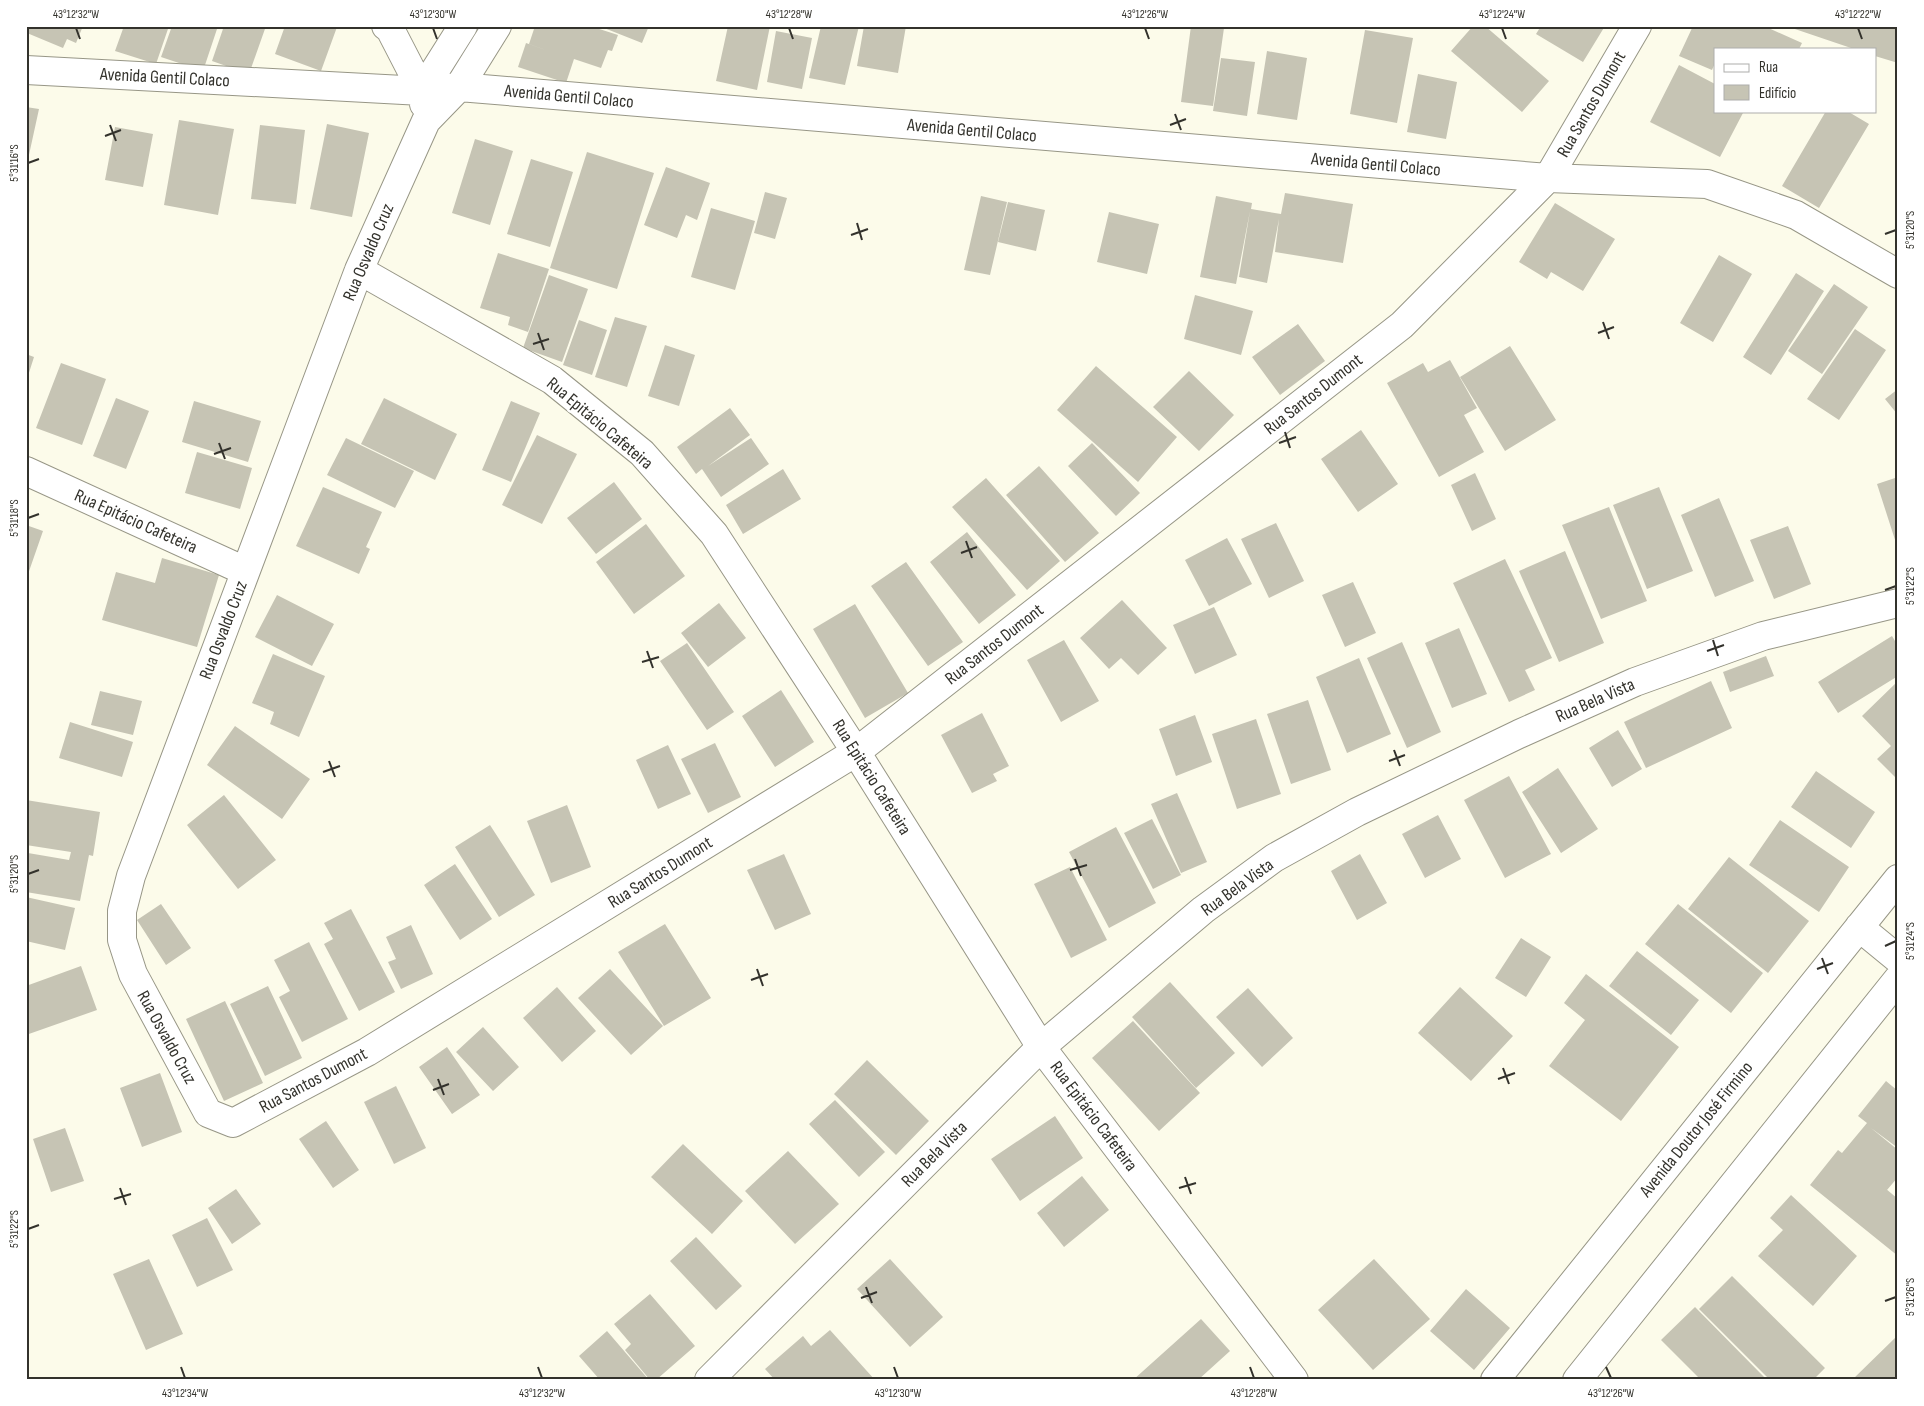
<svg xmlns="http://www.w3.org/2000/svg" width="1924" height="1406" viewBox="0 0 1924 1406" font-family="'Sofia Sans Condensed',sans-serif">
<rect width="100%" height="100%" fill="#fcfbea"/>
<path fill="#c6c4b4" d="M30,26H83L76,43L67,39L63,48L27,33Z
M124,26H169L156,64L115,51Z
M172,26H218L203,71L161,57Z
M224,26H266L249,74L212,61Z
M285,26L337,27L321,71L275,54Z
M535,26H590L618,35L612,51L608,50L601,68L574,59L566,83L518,67L526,43L554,53L529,44Z
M599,26H649L642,43Z
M728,26H770L757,90L716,81Z
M821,26H859L845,85L809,78Z
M864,26H906L898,73L857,66Z
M1191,26L1224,28L1213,106L1181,102Z
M1473,26H1485L1549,81L1522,112L1451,51Z
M1541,26H1605L1583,62L1536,34Z
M1693,26H1764L1802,43L1799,49H1715V63L1712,70L1679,56Z
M1898,26V63L1875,56V49H1854L1789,27Z
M1365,30L1413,38L1397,123L1350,114Z
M776,31L812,38L802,89L767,82Z
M1267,51L1307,58L1297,120L1257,114Z
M1221,58L1255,62L1247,116L1213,111Z
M1679,65L1715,84V111H1744L1720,157L1650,122Z
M1418,74L1457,82L1446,139L1407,132Z
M26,107L39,109L27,164L26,163Z
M1826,111H1847L1869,124L1819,208L1782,186Z
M179,120L234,129L218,215L164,205Z
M327,124L369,133L352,217L310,209Z
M260,125L305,130L296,204L251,199Z
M115,127L153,134L143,187L105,180Z
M475,139L513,151L490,225L452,213Z
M587,152L654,173L617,289L550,268Z
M531,159L573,172L550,247L507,234Z
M666,167L710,183L697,220L686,215L677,238L644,225Z
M765,192L787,198L775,239L754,233Z
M1285,193L1353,204L1343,263L1275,252L1279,219L1267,283L1239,277L1250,211L1236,284L1200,277L1216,196L1252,203L1251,209L1281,214Z
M981,196L1007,202L990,275L964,270Z
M1008,202L1045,210L1036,251L998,242Z
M1555,203L1615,239L1583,291L1551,272L1547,279L1519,262Z
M711,208L755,221L735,290L691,277Z
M1109,212L1159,224L1147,274L1097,262Z
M498,253L549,269L528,332L508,325L510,317L480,308Z
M1719,255L1752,274L1713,342L1680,323Z
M1796,273L1824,291L1771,375L1743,357Z
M549,275L588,289L562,362L523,348Z
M1834,284L1868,307L1822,374L1788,351Z
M1195,295L1253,311L1241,355L1184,339Z
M615,317L647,326L627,387L595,377Z
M579,320L607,330L592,375L563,365Z
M1298,324L1325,361L1280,395L1252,357Z
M1855,329L1886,350L1839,420L1807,399Z
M665,345L695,355L679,406L648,396Z
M1510,346L1556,420L1505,451L1460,377Z
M26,354L34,357L27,379H26Z
M1450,360L1477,408L1464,415L1484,452L1439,477L1387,383L1423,363L1428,372Z
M61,363L106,379L82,445L36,428Z
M1096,366L1177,437L1138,482L1057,410Z
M1189,371L1234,415L1199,451L1153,407Z
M1898,389V415L1885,399Z
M116,398L149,411L126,469L93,456Z
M384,398L457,434L435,480L361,444Z
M194,401L261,421L248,462L182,442Z
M511,401L540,413L511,482L482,470Z
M730,408L750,435L708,466L751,438L769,464L721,497L702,469L696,474L677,447Z
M1361,430L1398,484L1358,512L1321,459Z
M537,435L577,454L542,524L502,505Z
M346,438L414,471L395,508L327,475Z
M1092,443L1140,493L1116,516L1068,466Z
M197,452L252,468L240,509L185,493Z
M1039,466L1099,533L1065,562L1006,495Z
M783,469L801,499L743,534L726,505Z
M1475,473L1496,519L1472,531L1451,485Z
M1898,477V546H1897L1877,484Z
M986,478L1060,561L1027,590L952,507Z
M614,482L642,519L596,554L567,518Z
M323,487L382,512L366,547L370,549L359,574L296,546Z
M1659,487L1693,571L1647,589L1613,505Z
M1719,498L1754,581L1715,597L1681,515Z
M1609,507L1647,601L1601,619L1562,525Z
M1276,523L1304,581L1269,598L1241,539Z
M646,524L685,576L634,614L596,562Z
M26,525L43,531L27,577H26Z
M1788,526L1811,584L1774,599L1750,540Z
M967,532L1016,595L979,624L930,562Z
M1227,538L1252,584L1209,606L1185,560Z
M1565,551L1604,643L1559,662L1519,571Z
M162,558L219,575L197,647L102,620L116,572L155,583Z
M1505,559L1552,658L1525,670L1535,690L1509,702L1453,583Z
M906,562L963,642L928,666L871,586Z
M1353,582L1376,633L1345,647L1322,595Z
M277,595L334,624L312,666L255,637Z
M1122,600L1167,648L1138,675L1121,658L1109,669L1080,638Z
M719,603L746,638L708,667L681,633Z
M855,604L908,693L865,718L813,629Z
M1214,607L1237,655L1195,674L1173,625Z
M1459,628L1487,694L1452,708L1425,643Z
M1892,636L1898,646V676L1838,713L1818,682Z
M1064,640L1099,701L1061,722L1027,660Z
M1402,642L1441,732L1407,748L1367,658Z
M687,643L734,712L707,730L660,661Z
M273,654L325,676L299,737L270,724L274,712L252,703Z
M1766,656L1774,676L1730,692L1723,672Z
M1359,658L1391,734L1347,753L1316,677Z
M1711,681L1732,728L1646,768L1624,722Z
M1898,681V780L1877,759L1891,746L1862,716Z
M781,690L814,742L775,767L742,716Z
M100,691L142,701L133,735L91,725Z
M1308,700L1331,770L1291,784L1267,714Z
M982,713L1009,766L993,774L997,781L972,793L941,735Z
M1195,715L1212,762L1176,776L1159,729Z
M1256,719L1281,794L1237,809L1212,734Z
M70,722L133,742L122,777L59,758Z
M235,726L310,779L282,819L207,765Z
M1618,730L1642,769L1612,787L1589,748Z
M715,743L741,797L708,813L681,759Z
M668,745L691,794L658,809L636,760Z
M1558,768L1598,829L1561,853L1522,792Z
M1816,771L1875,812L1851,848L1791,807Z
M1509,776L1551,854L1505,878L1464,800Z
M1177,793L1207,862L1181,873L1151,804Z
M224,795L276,860L238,889L187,825Z
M26,800L100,812L93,856L89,855L80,901L26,892V865L28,853L69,860L71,852L26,845Z
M567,805L591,867L551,883L527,821Z
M1438,815L1461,859L1425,878L1402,834Z
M1152,819L1181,875L1153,889L1124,833Z
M1780,820L1849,867L1819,912L1749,865Z
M490,825L535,895L499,917L455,847Z
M1116,827L1156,903L1109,928L1069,852Z
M784,854L811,914L775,930L747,870Z
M1360,854L1387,903L1357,920L1331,871Z
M1729,857L1809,921L1768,973L1688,909Z
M455,864L492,919L460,940L424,885Z
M1070,867L1107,940L1071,958L1034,884Z
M26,897L75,908L65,950L26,941Z
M161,904L191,948L166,965L137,920Z
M1678,904L1763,973L1731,1013L1645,944Z
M351,909L395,992L359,1011L324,944L333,939L324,923Z
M665,924L711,998L664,1026L618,952Z
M411,925L433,974L401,989L388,962L396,959L386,937Z
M1521,938L1551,957L1526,997L1495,978Z
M309,942L348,1019L302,1042L279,997L290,991L274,960Z
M1637,951L1699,1000L1671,1035L1609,986Z
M81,966L97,1010L26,1035V986Z
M610,969L663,1026L631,1055L578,998Z
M1586,974L1679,1047L1621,1121L1549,1066L1585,1020L1564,1003Z
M1170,982L1235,1053L1196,1088L1132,1017Z
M268,986L302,1058L265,1076L230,1004Z
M557,987L596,1031L562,1062L523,1018Z
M1460,987L1513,1036L1471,1081L1418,1033Z
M1248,988L1293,1038L1262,1067L1216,1017Z
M225,1001L263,1083L224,1101L186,1019Z
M1133,1021L1200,1093L1159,1131L1092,1058Z
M483,1027L519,1067L493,1091L456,1052Z
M447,1047L480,1095L452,1114L419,1067Z
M867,1060L929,1121L896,1155L834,1094Z
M160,1073L182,1132L142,1147L120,1088Z
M1886,1081L1898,1091V1148L1871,1128L1898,1150V1177L1887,1190L1879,1183L1898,1199V1256L1810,1185L1838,1150L1842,1153L1867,1123L1858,1116Z
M396,1086L426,1148L394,1164L364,1102Z
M835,1100L885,1152L859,1177L809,1124Z
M1055,1116L1083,1158L1020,1201L991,1159Z
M326,1121L359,1170L333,1188L299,1139Z
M65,1128L84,1181L51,1192L33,1139Z
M683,1144L743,1201L712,1234L651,1177Z
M788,1151L839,1204L795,1244L745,1191Z
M1082,1176L1109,1210L1064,1247L1037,1213Z
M236,1189L261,1224L232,1244L208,1208Z
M1791,1195L1857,1256L1813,1306L1758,1256L1783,1230L1770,1218Z
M207,1218L233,1270L197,1287L172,1235Z
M696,1237L742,1286L716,1310L670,1261Z
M149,1259L183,1334L146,1350L113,1274Z
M890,1259L943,1317L910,1347L857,1289Z
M1374,1259L1430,1319L1373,1370L1318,1310Z
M1732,1276L1825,1368L1813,1380H1770L1699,1309Z
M1466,1289L1510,1328L1474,1370L1430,1331Z
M650,1294L695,1346L656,1380H650L625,1350L631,1344L614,1324Z
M1695,1307L1767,1380H1701L1661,1340Z
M1201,1319L1230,1351L1198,1380H1133Z
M830,1330L875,1380H775L765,1369L803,1336L811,1346Z
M607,1331L649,1380H600L579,1356Z
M1896,1337L1898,1380H1852Z"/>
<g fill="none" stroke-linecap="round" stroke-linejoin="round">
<g stroke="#979686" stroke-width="30">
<path id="street" d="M386,26L389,27L422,91L424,104
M497,26L459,87L426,121L359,270L131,876L122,911V940L133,974L208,1113L233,1123L367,1052L856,752L1402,325L1548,178L1637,26
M26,70L422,91L459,87L1548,178L1707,184L1796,215L1898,274
M422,91L463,26
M359,270L552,380L642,453L714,534L856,752L1041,1047L1294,1380
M26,471L245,571
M709,1380L1041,1047L1203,910L1274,858L1357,812L1519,734L1635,682L1763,636L1898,603"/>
</g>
<g stroke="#979686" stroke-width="30">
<path id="secondary" d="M1859,927L1898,959
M1495,1380L1898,879
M1577,1380L1898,979"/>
</g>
<use href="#street" stroke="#fff" stroke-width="28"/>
<use href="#secondary" stroke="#fff" stroke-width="28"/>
</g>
<path fill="none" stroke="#33322c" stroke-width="2" d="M76,28L80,39M433,28L437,39M789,28L793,39M1145,28L1149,39M1502,28L1506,39M1858,28L1862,39M1175,114L1181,130M110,125L116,141M1170,125L1186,119M105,136L121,130M28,163L39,159M857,223L862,240M1885,234L1896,230M851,235L868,229M1603,322L1609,339M538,333L544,350M1598,333L1614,327M533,344L549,339M1285,432L1290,448M219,443L225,459M1279,443L1296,437M214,454L231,448M28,518L39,514M966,541L972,558M961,553L977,547M1885,590L1896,586M1713,640L1718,656M647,651L653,668M1707,651L1724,645M642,662L659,657M1394,750L1400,766M329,761L335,777M1389,761L1405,755M323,772L340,766M1075,859L1081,876M1070,870L1087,865M28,874L39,870M1885,946L1896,941M1822,958L1828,974M757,969L763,986M1817,969L1833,963M751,980L768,974M1503,1068L1509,1084M438,1079L444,1095M1498,1079L1515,1073M433,1090L449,1084M1185,1177L1191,1194M120,1188L126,1205M1179,1188L1196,1183M114,1199L131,1194M28,1229L39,1225M866,1287L872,1303M861,1298L877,1292M1885,1301L1896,1297M181,1367L185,1378M538,1367L542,1378M894,1367L898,1378M1250,1367L1254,1378M1606,1367L1611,1378"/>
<g text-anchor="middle" stroke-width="5" stroke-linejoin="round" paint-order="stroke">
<g font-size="18" fill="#33322c" stroke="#fff">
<text transform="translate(165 77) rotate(3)" y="6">Avenida Gentil Colaco</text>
<text transform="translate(569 96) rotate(5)" y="6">Avenida Gentil Colaco</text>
<text transform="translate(1591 104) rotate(-60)" y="6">Rua Santos Dumont</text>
<text transform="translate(972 130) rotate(5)" y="6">Avenida Gentil Colaco</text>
<text transform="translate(1376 164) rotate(5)" y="6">Avenida Gentil Colaco</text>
<text transform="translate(368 252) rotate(-67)" y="6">Rua Osvaldo Cruz</text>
<text transform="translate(1313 394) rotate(-38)" y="6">Rua Santos Dumont</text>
<text transform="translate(600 423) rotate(40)" y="6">Rua Epitácio Cafeteira</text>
<text transform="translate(136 521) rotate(24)" y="6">Rua Epitácio Cafeteira</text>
<text transform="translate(223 630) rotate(-69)" y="6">Rua Osvaldo Cruz</text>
<text transform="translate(994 644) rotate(-38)" y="6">Rua Santos Dumont</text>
<text transform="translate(1595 700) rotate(-24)" y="6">Rua Bela Vista</text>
<text transform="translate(872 777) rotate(58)" y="6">Rua Epitácio Cafeteira</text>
<text transform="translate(660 872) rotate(-32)" y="6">Rua Santos Dumont</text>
<text transform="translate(1237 887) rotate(-36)" y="6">Rua Bela Vista</text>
<text transform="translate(167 1037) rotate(61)" y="6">Rua Osvaldo Cruz</text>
<text transform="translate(313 1080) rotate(-28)" y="6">Rua Santos Dumont</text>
<text transform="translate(1094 1116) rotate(53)" y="6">Rua Epitácio Cafeteira</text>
<text transform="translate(1696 1129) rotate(-51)" y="6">Avenida Doutor José Firmino</text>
<text transform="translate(934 1154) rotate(-45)" y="6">Rua Bela Vista</text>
</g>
</g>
<rect width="1924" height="1406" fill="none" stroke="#ffffff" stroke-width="55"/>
<rect x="1714" y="48" width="162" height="65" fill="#ffffff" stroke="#adadab"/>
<rect x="1724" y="64" width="25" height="8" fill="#ffffff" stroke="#adadab"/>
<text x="1759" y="72" font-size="15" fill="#33322c">Rua</text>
<rect x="1724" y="85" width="25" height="15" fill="#c6c4b4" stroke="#adadab"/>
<text x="1759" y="98" font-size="15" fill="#33322c">Edifício</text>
<rect x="28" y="28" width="1868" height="1350" fill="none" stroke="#33322c" stroke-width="2"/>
<g font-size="12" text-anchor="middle" fill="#33322c">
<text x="76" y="18">43°12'32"W</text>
<text x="433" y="18">43°12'30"W</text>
<text x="789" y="18">43°12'28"W</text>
<text x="1145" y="18">43°12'26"W</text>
<text x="1502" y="18">43°12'24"W</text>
<text x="1858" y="18">43°12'22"W</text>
<text transform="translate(14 163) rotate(-90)" y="4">5°31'16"S</text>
<text transform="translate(1910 230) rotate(-90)" y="4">5°31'20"S</text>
<text transform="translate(14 518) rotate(-90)" y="4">5°31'18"S</text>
<text transform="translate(1910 586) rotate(-90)" y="4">5°31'22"S</text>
<text transform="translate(14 874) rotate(-90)" y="4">5°31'20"S</text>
<text transform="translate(1910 941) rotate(-90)" y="4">5°31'24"S</text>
<text transform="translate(14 1229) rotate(-90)" y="4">5°31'22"S</text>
<text transform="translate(1910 1297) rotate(-90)" y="4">5°31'26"S</text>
<text x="185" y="1397">43°12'34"W</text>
<text x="542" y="1397">43°12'32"W</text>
<text x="898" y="1397">43°12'30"W</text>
<text x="1254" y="1397">43°12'28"W</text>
<text x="1611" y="1397">43°12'26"W</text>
</g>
</svg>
